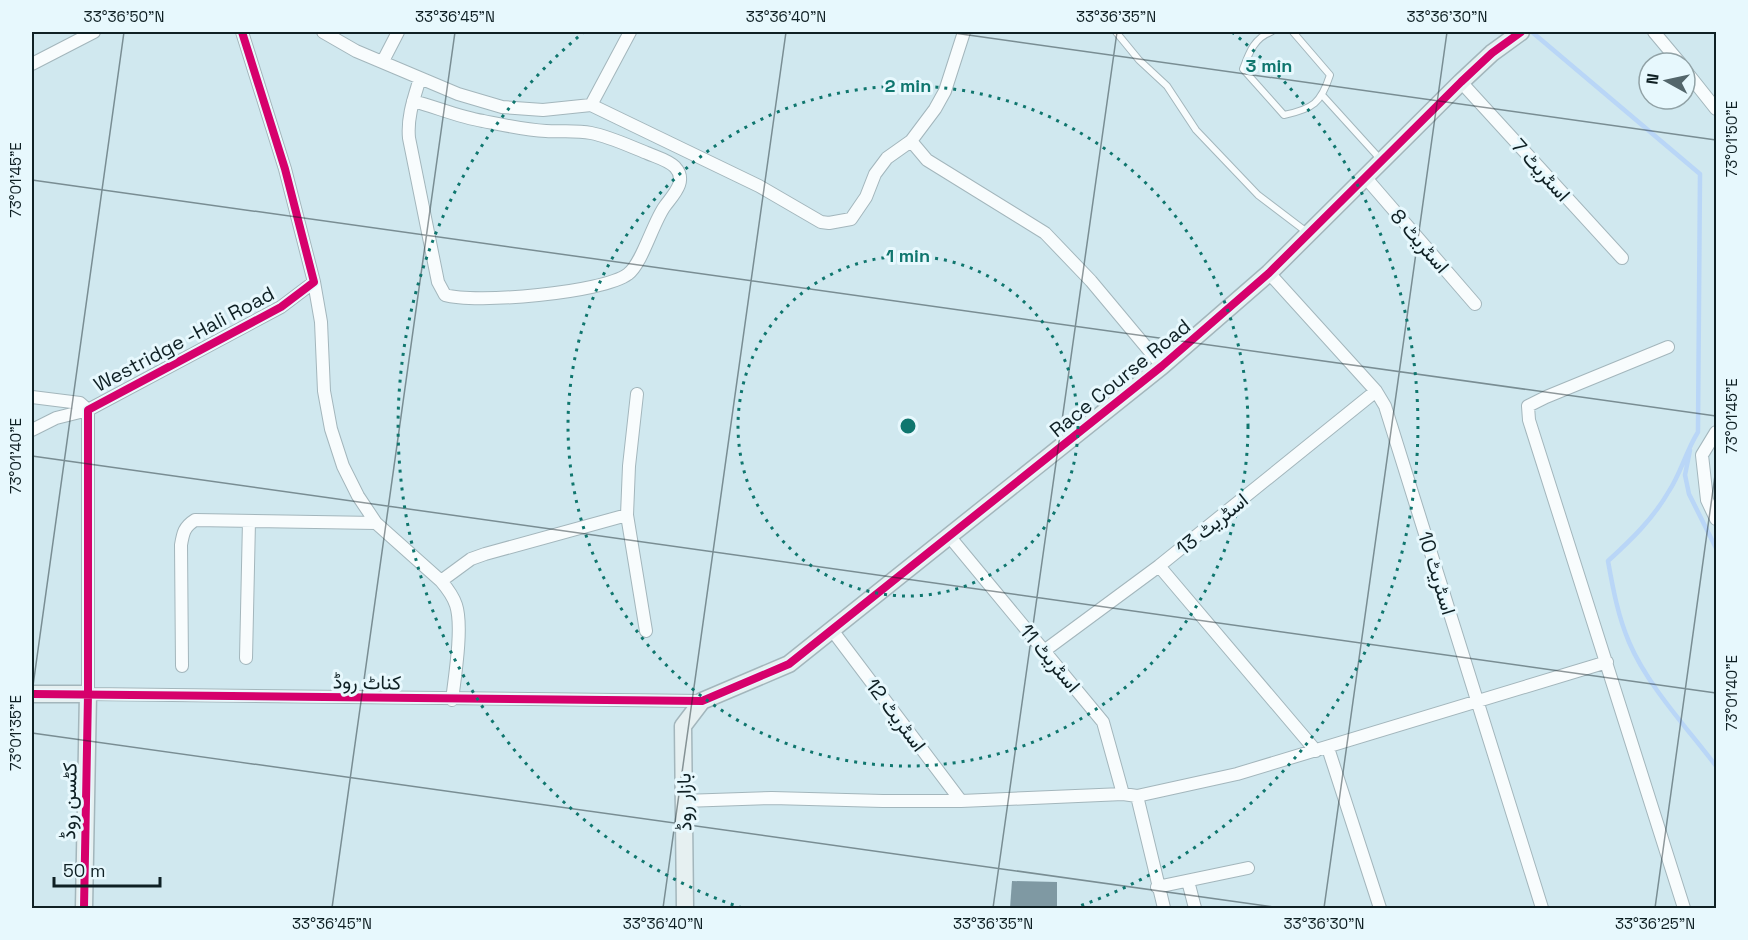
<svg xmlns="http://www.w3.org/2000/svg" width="1748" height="940" viewBox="0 0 1748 940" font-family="'Space Grotesk',Vazirmatn,sans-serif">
<rect width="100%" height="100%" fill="#d0e8ef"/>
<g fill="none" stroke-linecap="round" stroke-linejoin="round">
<path stroke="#b9d6f7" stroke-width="4.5" d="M1532,32L1700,174L1698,432C1686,451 1681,473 1669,491C1653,519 1631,540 1608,561C1613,589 1618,616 1629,642C1647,685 1688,729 1716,766
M1690,450L1685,475L1689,494L1716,548"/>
</g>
<path fill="#7f99a3" d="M1012,881L1057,882V908H1010Z"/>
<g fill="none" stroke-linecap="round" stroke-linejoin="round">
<g stroke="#a3b6bc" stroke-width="8">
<path id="lane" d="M1116,32L1139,60L1167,86L1196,130L1258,195L1308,233
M1271,32C1254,38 1249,53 1243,69L1284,115C1313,109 1321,103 1330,75L1293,32
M1323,96L1382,161"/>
</g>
<g stroke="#a3b6bc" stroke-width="14">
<path id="street" d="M242,32L285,169L314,282L281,307L88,410V694L702,701
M323,32L356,51L420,78L458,94L502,107L543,110L591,105L759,186L821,222L829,223L851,219L866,197L875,174L887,158L911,141L927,160L1045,233L1091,281L1162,366
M1654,32L1680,63
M383,61L398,32
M32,64L94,32
M1685,70L1716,109
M1461,82L1622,258
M413,101C436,107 459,117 483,121C503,125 525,130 546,131C561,132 576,130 591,133C611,137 629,146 647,153C656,157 668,160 675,167C688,181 673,195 665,206C653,222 642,264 628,274C603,293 475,304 445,295L438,282L409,138C407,117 414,98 420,78
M591,105L630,32
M911,141L935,109L945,91L964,32
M1366,178L1475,304
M1269,273L1376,391L1385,406L1542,908
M314,282L321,322L324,391L331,429L343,466L358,496L376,523L441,581C447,588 453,596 456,605C463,626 455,676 452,700
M1668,347L1546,397L1528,406L1529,420L1684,908
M637,394L629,466L627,515L646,631
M32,397L80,403L88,410
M32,430L56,418L88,410
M1716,432L1702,455L1707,500L1716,519
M949,536L1103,722L1123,794
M1159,566L1316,751
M441,581L471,559L485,554L627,515
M832,630L961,801
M1044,651L1159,566L1376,391
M246,658L249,521
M182,666L181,545C183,533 184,527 195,520L376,523
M1328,748L1380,908
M1137,796L1164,908
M683,801L772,798L883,801H961L1123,794L1137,796L1237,774L1607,662
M1188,881L1195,908
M1157,887L1248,868"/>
</g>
<g stroke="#a3b6bc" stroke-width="19">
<path id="secondary" d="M32,694H88L84,908
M685,908L683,726L702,701L789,664L1162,366L1269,273L1461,82L1492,53L1521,32"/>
</g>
<use href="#lane" stroke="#f8fcfd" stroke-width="6"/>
<use href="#street" stroke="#f8fcfd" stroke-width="12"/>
<use href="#secondary" stroke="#e6f0f1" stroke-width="16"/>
<g stroke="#e7f8fd" stroke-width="11">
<path id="cycleway" d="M32,694L702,701L789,664L1162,366L1269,273L1461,82L1492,53L1521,32
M84,908L88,694V410L281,307L314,282L285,169L242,32"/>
</g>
<use href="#cycleway" stroke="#d6006c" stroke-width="8"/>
</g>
<path fill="none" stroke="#0f2024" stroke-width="1.5" stroke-opacity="0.45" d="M947,32L1716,140M32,180L1716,416M32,456L1716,693M32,693L124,32M32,733L1281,908M332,908L455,32M663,908L786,32M993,908L1117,32M1324,908L1447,32M1655,908L1716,468"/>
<g fill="none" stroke="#0f766e" stroke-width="3" stroke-dasharray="3 6">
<circle cx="908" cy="426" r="170"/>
<circle cx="908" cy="426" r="340"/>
<path d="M742 908A510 510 0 0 1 584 32M1232 32A510 510 0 0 1 1074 908"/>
</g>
<g text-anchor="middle" stroke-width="6" stroke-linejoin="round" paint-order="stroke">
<g font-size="20" fill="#0f2024" stroke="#e7f8fd">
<text transform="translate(1541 170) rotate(48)" y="7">اسٹریٹ 7</text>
<text transform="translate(1420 241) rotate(49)" y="7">اسٹریٹ 8</text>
<text transform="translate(184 339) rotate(-28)" y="7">Westridge -Hali Road</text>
<text transform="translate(1120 378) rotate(-39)" y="7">Race Course Road</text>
<text transform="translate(1212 524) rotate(-39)" y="7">اسٹریٹ 13</text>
<text transform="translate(1437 573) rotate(73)" y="7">اسٹریٹ 10</text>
<text transform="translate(1050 658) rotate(50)" y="7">اسٹریٹ 11</text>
<text transform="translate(367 682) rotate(1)" y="7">کناٹ روڈ</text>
<text transform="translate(896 715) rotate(53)" y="7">اسٹریٹ 12</text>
<text transform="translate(69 801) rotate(-89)" y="7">کٹسن روڈ</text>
<text transform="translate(684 802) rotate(-91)" y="7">بازار روڈ</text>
</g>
</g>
<circle cx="908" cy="426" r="9" fill="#0f766e" stroke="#e7f8fd" stroke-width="3"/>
<g font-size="18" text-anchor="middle" font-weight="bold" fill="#0f766e" stroke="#e7f8fd" stroke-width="6" stroke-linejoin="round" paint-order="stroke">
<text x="1269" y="72">3 min</text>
<text x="908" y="92">2 min</text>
<text x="908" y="262">1 min</text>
</g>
<rect width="1748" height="940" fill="none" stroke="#e7f8fd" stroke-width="66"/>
<g transform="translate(1667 81) rotate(278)"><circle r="28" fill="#e7f8fd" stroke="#91a2a6" stroke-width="1.5"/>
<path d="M0-4.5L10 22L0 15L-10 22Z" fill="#53666b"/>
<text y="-9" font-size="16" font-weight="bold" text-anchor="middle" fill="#0f2024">N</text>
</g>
<path d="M54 877v9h106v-9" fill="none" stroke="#0f2024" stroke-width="3"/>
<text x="63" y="877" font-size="18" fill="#0f2024" stroke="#e7f8fd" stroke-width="4.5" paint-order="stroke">50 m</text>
<rect x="33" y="33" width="1682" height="874" fill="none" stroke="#0f2024" stroke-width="2"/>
<g font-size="15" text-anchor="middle" fill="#0f2024">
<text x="124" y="22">33°36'50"N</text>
<text x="455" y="22">33°36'45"N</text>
<text x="786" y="22">33°36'40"N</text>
<text x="1116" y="22">33°36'35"N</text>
<text x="1447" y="22">33°36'30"N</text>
<text transform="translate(1732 139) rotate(-90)" y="5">73°01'50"E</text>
<text transform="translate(16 180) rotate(-90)" y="5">73°01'45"E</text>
<text transform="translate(1732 416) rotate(-90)" y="5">73°01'45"E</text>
<text transform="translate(16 456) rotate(-90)" y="5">73°01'40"E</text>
<text transform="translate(1732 693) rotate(-90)" y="5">73°01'40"E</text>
<text transform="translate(16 733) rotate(-90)" y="5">73°01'35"E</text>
<text x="332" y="929">33°36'45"N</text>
<text x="663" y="929">33°36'40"N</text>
<text x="993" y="929">33°36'35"N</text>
<text x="1324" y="929">33°36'30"N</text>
<text x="1655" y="929">33°36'25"N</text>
</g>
</svg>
